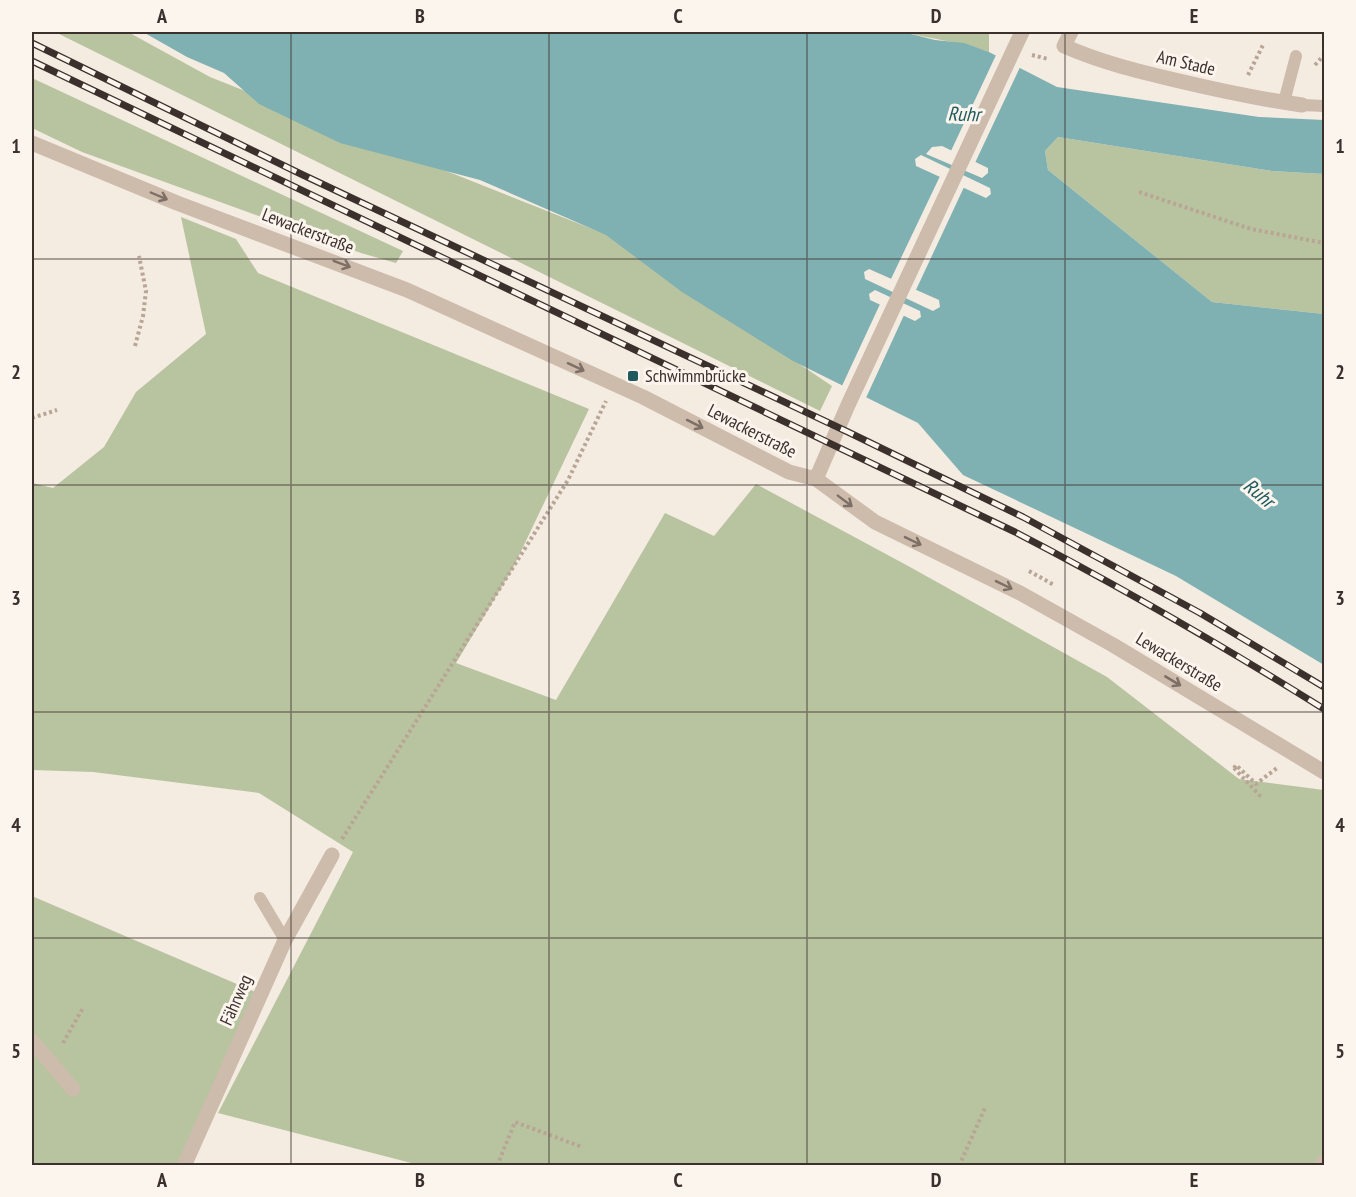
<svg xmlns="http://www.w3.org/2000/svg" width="1356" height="1197" viewBox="0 0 1356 1197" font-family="'PT Sans Narrow',sans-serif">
<rect width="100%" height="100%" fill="#f4ebe1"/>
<path fill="#b8c4a0" d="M55,32H128L210,77L610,236L832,386L820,411Z
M903,32H989V52C961,42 932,39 903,32Z
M32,78L403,251L396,263L361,253L82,152L32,128Z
M1058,137L1272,171L1324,174V314L1212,302L1048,170L1045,151Z
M181,217L236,239L258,273L589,409L513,568L456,663L556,700L665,513L714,536L756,484L910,567L1107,677L1239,779L1324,790V1165H419L218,1113L353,852L259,793L93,772L32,770V483L53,488L104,447L136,392L206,334Z
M32,896L260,994L187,1165H32Z"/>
<path fill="#7fb0b2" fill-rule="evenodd" d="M143,32H903L935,40L964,43L989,52L1057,87L1259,117L1324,120V174L1272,171L1058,137L1045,151L1048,170L1212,302L1324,314V665L1176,576L963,475L918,423L793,361L682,292L606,235L480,180L340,143L259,104L224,73L187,57ZM942,146L988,168V173L982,178L926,154L932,147ZM921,155L990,188L991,194L986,198L916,166L915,159ZM869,269L939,300L940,307L933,311L865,279L864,272ZM875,290L920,311L921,317L915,321L870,300L869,294Z"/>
<path fill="#f4ebe1" d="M997,53L1021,65L974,165L950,153Z
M941,174L965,185L915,292L890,281Z
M881,302L905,313L865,400L841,388Z"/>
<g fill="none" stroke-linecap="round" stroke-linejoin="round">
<path stroke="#b9a596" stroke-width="4" stroke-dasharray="3 3" stroke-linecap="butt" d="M1032,55L1048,59
M1315,65L1324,55
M1248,75L1263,45
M1139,192L1251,229L1324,243
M135,346L143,316L146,291L139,256
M32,418L57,410
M1029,571L1054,585
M1234,768L1236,765L1256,784L1277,768
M1234,768L1262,798
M342,839L568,480L606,401
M63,1043L83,1008
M497,1166L515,1122L582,1147
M959,1166L985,1108"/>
<path stroke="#cdbbac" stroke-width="12" d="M1284,102L1296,56
M1302,105L1324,106
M260,898L285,940"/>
<path stroke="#cdbbac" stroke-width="15" d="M1071,32L1064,46C1100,62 1137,71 1175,80C1217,90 1259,99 1302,105
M32,143L177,203L407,290L643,397L789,472L816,479L875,522L1020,593L1113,645L1324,772
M816,479L848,405L1022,32
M32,1041L73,1089
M184,1166L285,940L332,855
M1321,1166L1324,1162"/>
<g stroke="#3b302b" stroke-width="7">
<path id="rail" d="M32,43L303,175L848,432L1023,517L1200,613L1324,687
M32,61L1015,532C1121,587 1223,646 1324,709"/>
</g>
<use href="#rail" stroke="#fbf5ee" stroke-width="4.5" stroke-dasharray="14" stroke-linecap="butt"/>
</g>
<defs><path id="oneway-shaft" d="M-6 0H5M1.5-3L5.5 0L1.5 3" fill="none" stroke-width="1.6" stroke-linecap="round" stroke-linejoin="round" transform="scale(1.5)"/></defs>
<g stroke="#7d6f65">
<use href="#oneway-shaft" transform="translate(159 196) rotate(23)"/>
<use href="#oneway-shaft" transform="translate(342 264) rotate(21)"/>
<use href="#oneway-shaft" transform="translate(576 367) rotate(25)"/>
<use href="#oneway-shaft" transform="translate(695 424) rotate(27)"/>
<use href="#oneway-shaft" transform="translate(845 501) rotate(37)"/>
<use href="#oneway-shaft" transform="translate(913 541) rotate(26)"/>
<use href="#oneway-shaft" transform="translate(1004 585) rotate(26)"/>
<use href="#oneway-shaft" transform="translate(1173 681) rotate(31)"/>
</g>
<path fill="none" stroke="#3b302b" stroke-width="1.5" stroke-opacity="0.55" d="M291,32V1166M549,32V1166M807,32V1166M1065,32V1166M32,259H1324M32,485H1324M32,712H1324M32,938H1324"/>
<rect fill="#1f5a5e" stroke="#fbf5ee" stroke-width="2" x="627" y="370" width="12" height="12" rx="3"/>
<g text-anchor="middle" stroke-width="6" stroke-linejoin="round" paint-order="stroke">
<g font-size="18" fill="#3b302b" stroke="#fbf5ee">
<text transform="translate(1186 63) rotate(13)" y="6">Am Stade</text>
<text transform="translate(308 231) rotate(21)" y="6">Lewackerstraße</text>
<text transform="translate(752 431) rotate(27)" y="6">Lewackerstraße</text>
<text transform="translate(1179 662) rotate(31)" y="6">Lewackerstraße</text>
<text transform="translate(236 1000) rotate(-66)" y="6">Fährweg</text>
</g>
<g font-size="18" fill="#3b302b" stroke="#fbf5ee" text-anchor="start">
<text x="645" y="382">Schwimmbrücke</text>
</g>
<g font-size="20" font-style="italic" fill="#1f5a5e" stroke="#fbf5ee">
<text transform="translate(964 114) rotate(2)" y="7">Ruhr</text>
<text transform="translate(1259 493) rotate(40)" y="7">Ruhr</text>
</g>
</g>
<rect width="1356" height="1197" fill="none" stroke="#fbf5ee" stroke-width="66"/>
<rect x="33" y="33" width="1290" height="1131" fill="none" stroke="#3b302b" stroke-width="2"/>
<g font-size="20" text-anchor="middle" font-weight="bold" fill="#3b302b">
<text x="162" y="23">A</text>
<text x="420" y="23">B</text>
<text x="678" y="23">C</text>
<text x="936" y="23">D</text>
<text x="1194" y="23">E</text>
<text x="16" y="153">1</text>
<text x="1340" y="153">1</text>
<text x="16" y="379">2</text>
<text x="1340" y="379">2</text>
<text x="16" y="605">3</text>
<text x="1340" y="605">3</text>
<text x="16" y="832">4</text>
<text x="1340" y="832">4</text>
<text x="16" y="1058">5</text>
<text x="1340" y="1058">5</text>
<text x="162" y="1187">A</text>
<text x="420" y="1187">B</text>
<text x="678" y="1187">C</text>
<text x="936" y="1187">D</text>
<text x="1194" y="1187">E</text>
</g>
</svg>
